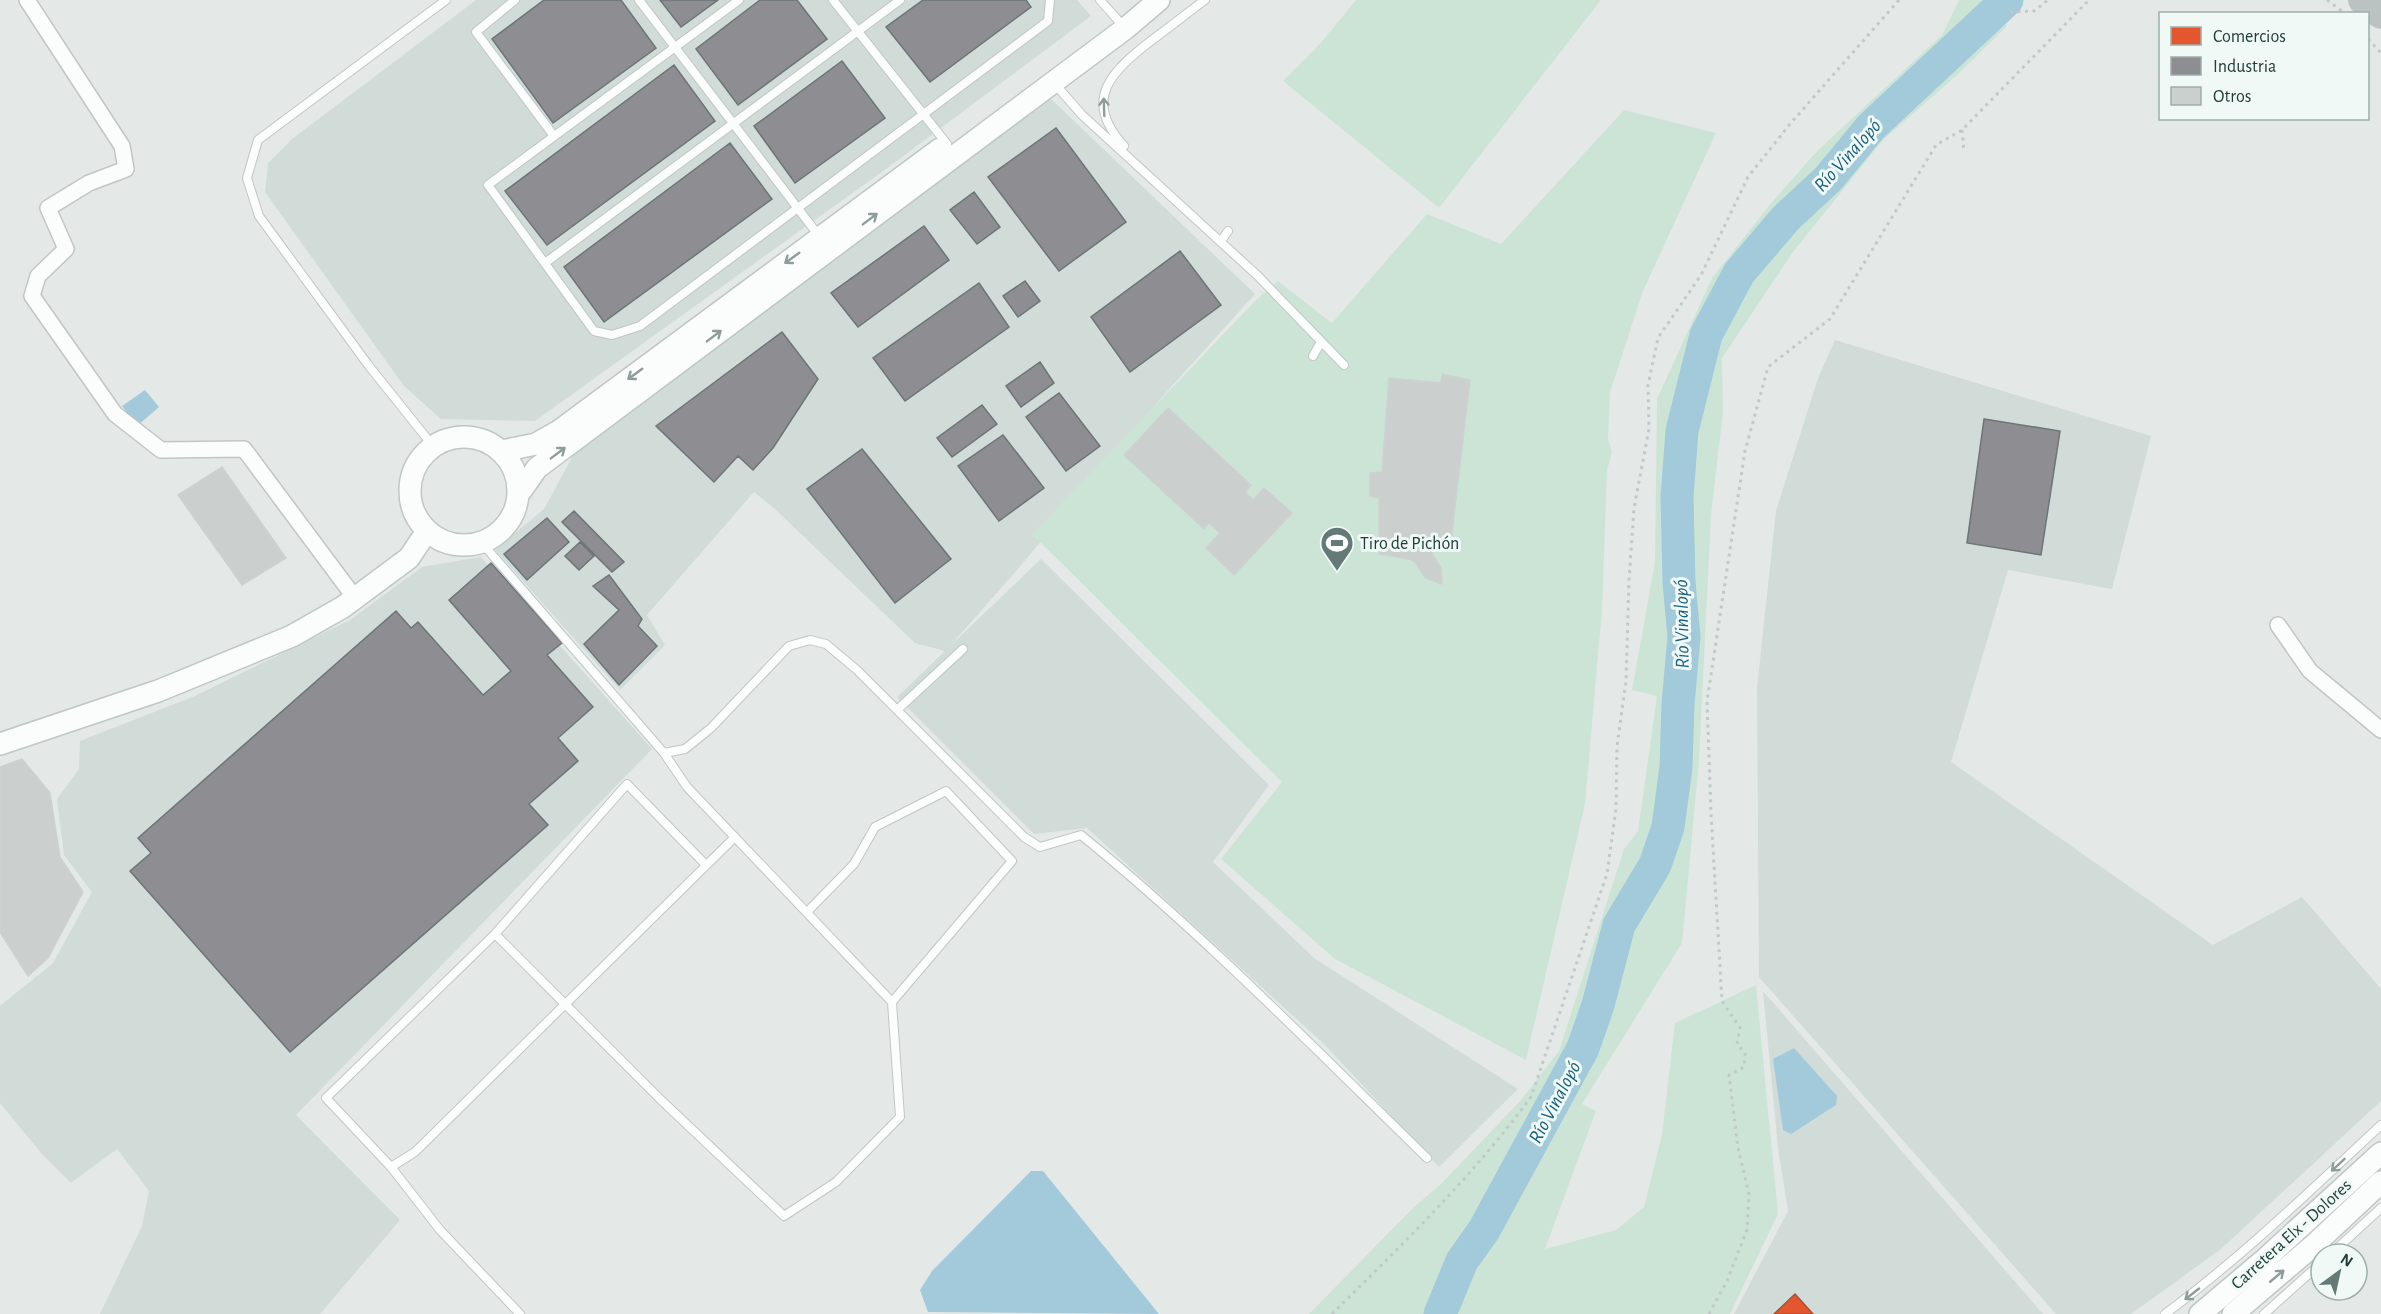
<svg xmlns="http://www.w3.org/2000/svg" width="2381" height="1314" viewBox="0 0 2381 1314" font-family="'Alegreya Sans',sans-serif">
<rect width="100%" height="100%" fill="#e4e9e8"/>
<path fill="#d1dbd8" d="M476,0H1077L1091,16L886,169L535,421L441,419L404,386L265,192L268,163L292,139Z
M1051,99L1255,294L1163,396L1017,570L949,647L1041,559L1269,785L1213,862L1314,958L1518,1089L1439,1167L1324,1044L1087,828L1034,834L897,697L945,651L915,643L777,511L754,492L647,615L665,645L620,690L495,550L544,509L575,452Z
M1835,340L2151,436L2112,589L2008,570L1951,762L2213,945L2302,897L2381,989V1101L2221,1249L2131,1314H2056L1759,977L1757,688L1776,511L1818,378Z
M481,557L652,749L296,1115L400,1220L320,1314H100L142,1226L149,1191L117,1149L71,1183L41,1153L0,1103V1006L53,963L92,892L64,855L57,799L79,769L80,741L195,696L350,620L422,567Z
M1763,991L2043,1314H1734L1788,1211L1778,1148Z"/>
<path fill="#cce4d6" d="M1356,0H1601L1439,208L1283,81L1318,46Z
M1959,0H1994L2007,26L1955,77L1883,140L1793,252L1722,358L1723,412L1711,515L1699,761L1682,943L1582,1104L1596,1111L1545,1249L1616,1230L1644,1207L1662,1134L1675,1023L1756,985L1778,1214L1730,1314H1309L1413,1208L1441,1184L1521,1100L1559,1051L1624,849L1638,831L1657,696L1632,690L1655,562L1657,399L1712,278L1772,202L1818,150L1942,35Z
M1624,110L1716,133L1643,291L1610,392L1608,439L1612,451L1607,471L1602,610L1585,804L1526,1060L1335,959L1221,859L1282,782L1032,534L1257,299L1278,281L1332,323L1427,214L1501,244Z"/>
<path fill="#a2cadb" d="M145,390L159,407L137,426L122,406Z
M1794,1048L1837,1096L1836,1105L1791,1134L1783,1130L1773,1059Z
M1031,1171H1043L1159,1314L928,1312L920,1290L932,1271Z"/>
<path fill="#e4572e" stroke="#a95032" stroke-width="1.5" d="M1795,1294L1813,1314H1774Z"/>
<path fill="#8d8d92" stroke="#6c7578" stroke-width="1.5" d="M544,0H621L656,48L553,123L492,39Z
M660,0H718L681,27Z
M760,0H797L827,39L738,105L696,49Z
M923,0H1026L1031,7L930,82L886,27Z
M842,61L885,118L795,183L754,126Z
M674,65L715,121L547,245L505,191Z
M1056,128L1126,222L1059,271L988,177Z
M730,143L772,199L604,322L564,267Z
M974,192L1000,227L977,244L950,210Z
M924,226L949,260L858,327L831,293Z
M1180,251L1221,305L1130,372L1091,317Z
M1025,281L1040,301L1018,317L1003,296Z
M979,283L1009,327L905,401L873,358Z
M782,332L818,379L773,448L753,470L738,456L714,482L656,426Z
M1040,362L1054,383L1021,407L1006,386Z
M1059,393L1100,446L1066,471L1026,417Z
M982,405L997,424L952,457L937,438Z
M1984,419L2060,431L2041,555L1967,543Z
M1003,435L1044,488L999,521L958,466Z
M862,449L951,559L895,603L807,489Z
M574,511L624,562L612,572L562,522Z
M547,518L569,542L527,580L504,554Z
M580,542L594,556L579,570L565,556Z
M491,563L562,643L547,655L593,707L558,738L578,761L529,804L548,825L290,1052L130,871L151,853L138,838L396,611L411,628L418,622L483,695L511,671L449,600Z
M609,575L642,619L638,626L657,646L619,685L584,644L619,610L593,586Z"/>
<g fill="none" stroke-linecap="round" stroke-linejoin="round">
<path stroke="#a2cadb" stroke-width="33" d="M1440,1314L1462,1261L1484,1230L1583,1048L1598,1005L1619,925L1655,865L1668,827L1676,767L1678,704L1684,637L1679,582L1677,497L1682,431L1706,335L1739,273L1786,218L1828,179L1871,127L2007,0"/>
</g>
<path fill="#cbd0cf" stroke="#ccd2d1" stroke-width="1.5" d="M1442,374L1470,380L1450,549L1433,547L1432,554L1441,568L1442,584L1425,578L1415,562L1409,559L1379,554V498L1370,496V473L1382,472L1389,378L1441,383Z
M1168,408L1251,485L1245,492L1253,500L1264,488L1292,513L1234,575L1206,548L1220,533L1209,523L1204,529L1124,455Z
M222,467L286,558L242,585L178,495Z
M22,759L50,793L60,857L83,892L48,958L28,976L0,932V767Z"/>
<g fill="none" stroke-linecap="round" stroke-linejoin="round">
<g stroke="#c1c6c5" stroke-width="10">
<path id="lane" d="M515,0L476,32L554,136
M639,0L819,236
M739,0L488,185L594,331L612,335L640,326L1048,21L1050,0
M833,0L947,144
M1100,0L1125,28
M1055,84L1082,115L1258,276L1344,365
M1124,146C1081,99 1112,71 1152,40C1170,27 1187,13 1205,0
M1221,241L1228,231
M545,263L900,0
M1313,356L1321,342
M433,446L369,366L259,216L247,178L258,140L446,0
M481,542L664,753L685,749L711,728L789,646L810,640L826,644L857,670L1024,837L1040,847L1081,835C1203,934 1314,1048 1427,1158
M897,710L963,649
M808,911L854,864L875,827L946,791L1012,861L892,1002
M495,934L661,1100L784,1216L836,1182L900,1117L892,1002L687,787L664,753
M391,1167L326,1098L495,934L627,784L706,865
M2331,1254L2381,1208
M520,1314L440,1230L391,1167L415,1152L735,837
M2165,1314C2242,1257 2311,1190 2381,1125
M2264,1314L2321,1263"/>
</g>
<g stroke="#c1c6c5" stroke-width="18">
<path id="street" d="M27,0L122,146L126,169L89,183L48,208L66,249L38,276L32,296L115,414L161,450L244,449L355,598
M2278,625L2310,671L2381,730"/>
</g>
<g stroke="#bfc7c5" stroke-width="24">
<path id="secondary" d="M410 491a54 54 0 1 1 108 0a54 54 0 1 1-108 0Z
M502,451L536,444L559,431L940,149
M518,495L537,468L1126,28L1159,0
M0,744L158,691L292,636L343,607L409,558L427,531
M2200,1314L2264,1260L2381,1153
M2233,1314L2315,1244L2381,1182"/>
</g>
<g stroke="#bcc5c4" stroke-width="30">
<path id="highway" d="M2363,0L2381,14"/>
</g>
<path stroke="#c0cac8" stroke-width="3" stroke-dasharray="3 4.5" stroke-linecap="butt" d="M2327,0L2343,12
M2010,12L2034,11L2048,0
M2368,39L2381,53
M1962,130L1964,152
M1332,1314C1402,1245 1473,1176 1531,1097L1607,874L1616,809L1617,746L1626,681L1629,580L1634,508L1649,429L1648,385L1658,338L1701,275L1748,177L1790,124L1899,0
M1709,1314L1727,1281L1747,1230L1749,1194L1738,1148L1729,1075L1744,1067L1745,1053L1737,1044L1740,1028L1722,1001L1711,813L1707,701L1745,451L1768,367L1830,319L1936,145L1962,130L2089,0"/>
<use href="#lane" stroke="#fbfcfc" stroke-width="8"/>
<use href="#street" stroke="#fbfcfc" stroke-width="15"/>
<use href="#secondary" stroke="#fbfcfc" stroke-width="21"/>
<use href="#highway" stroke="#bac3c2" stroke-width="27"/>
</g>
<defs><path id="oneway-shaft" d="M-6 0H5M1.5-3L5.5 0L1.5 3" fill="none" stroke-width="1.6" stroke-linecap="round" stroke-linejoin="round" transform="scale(1.5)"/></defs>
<g stroke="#8e9d9b">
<use href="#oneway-shaft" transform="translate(1104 107) rotate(-92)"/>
<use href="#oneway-shaft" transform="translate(870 219) rotate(-37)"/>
<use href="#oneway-shaft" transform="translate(792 258) rotate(144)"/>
<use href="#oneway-shaft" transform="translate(714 336) rotate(-37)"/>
<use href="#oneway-shaft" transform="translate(635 374) rotate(144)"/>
<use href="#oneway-shaft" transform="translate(558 453) rotate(-37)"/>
<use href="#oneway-shaft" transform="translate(2338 1165) rotate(137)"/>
<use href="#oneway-shaft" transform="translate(2277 1276) rotate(-40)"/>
<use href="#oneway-shaft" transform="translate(2192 1294) rotate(142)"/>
</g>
<defs>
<g id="stadium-pin" transform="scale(1.725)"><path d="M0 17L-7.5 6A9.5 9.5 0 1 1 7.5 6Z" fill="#657a77" stroke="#f1f9f6"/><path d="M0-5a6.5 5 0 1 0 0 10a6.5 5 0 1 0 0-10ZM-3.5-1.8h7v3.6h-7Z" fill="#fff"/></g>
</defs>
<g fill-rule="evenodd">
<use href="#stadium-pin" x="1337" y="543"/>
</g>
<g text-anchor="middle" stroke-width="6" stroke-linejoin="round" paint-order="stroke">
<g font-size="18" fill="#203e3a" stroke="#f1f9f6" text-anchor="start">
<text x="1360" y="549">Tiro de Pichón</text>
</g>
<g font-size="18" fill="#203e3a" stroke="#f1f9f6">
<text transform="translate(2291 1234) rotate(-42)" y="6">Carretera Elx - Dolores</text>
</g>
<g font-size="20" font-style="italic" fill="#165e7d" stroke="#f1f9f6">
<text transform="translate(1847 155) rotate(-48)" y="7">Río Vinalopó</text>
<text transform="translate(1681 624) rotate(-91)" y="7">Río Vinalopó</text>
<text transform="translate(1554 1102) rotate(-62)" y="7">Río Vinalopó</text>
</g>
</g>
<rect x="2159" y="12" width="210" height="108" fill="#f1f9f6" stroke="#9daeab" stroke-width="1.5"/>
<rect x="2171" y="27" width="30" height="18" fill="#e4572e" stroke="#9daeab" stroke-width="1.5"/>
<text x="2213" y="42" font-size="18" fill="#203e3a">Comercios</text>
<rect x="2171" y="57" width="30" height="18" fill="#8d8d92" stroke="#9daeab" stroke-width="1.5"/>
<text x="2213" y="72" font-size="18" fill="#203e3a">Industria</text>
<rect x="2171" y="87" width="30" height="18" fill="#cbd0cf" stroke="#9daeab" stroke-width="1.5"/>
<text x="2213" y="102" font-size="18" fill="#203e3a">Otros</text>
<g transform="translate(2339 1272) rotate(33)"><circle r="28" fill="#f1f9f6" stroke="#9daeab" stroke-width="1.5"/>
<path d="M0-4.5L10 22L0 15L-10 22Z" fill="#657a77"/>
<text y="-9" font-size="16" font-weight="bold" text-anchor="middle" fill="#203e3a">N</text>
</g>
</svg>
